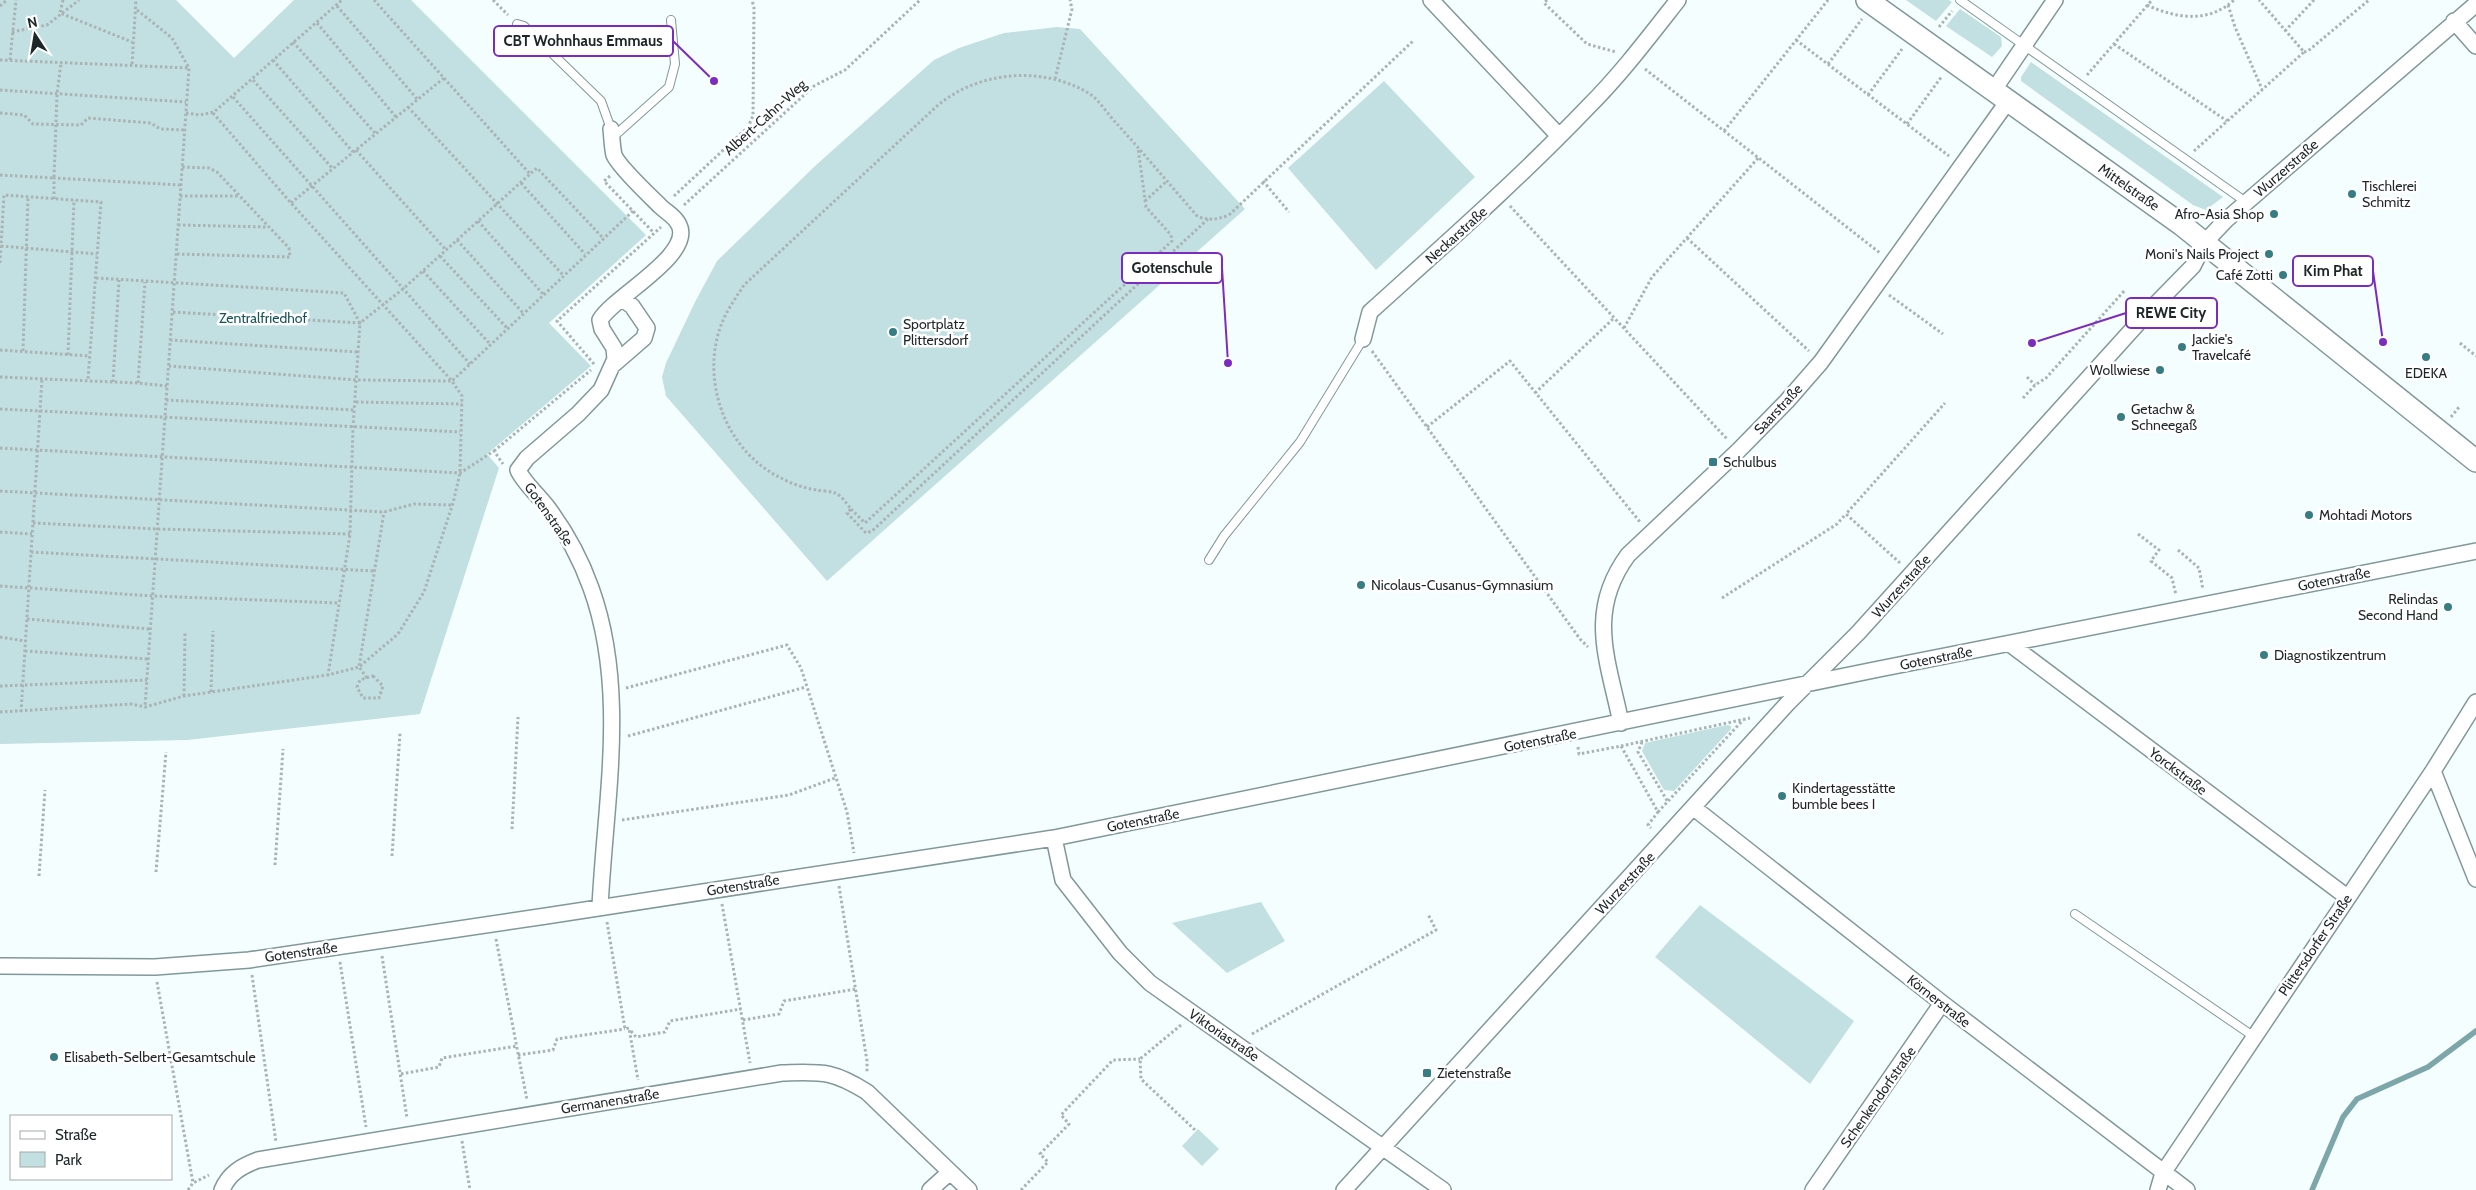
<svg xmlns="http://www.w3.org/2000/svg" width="2476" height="1190" viewBox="0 0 2476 1190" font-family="Cabin,sans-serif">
<rect width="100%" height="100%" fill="#f4fefe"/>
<path fill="#c2dfe1" d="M0,0H176L234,58L294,0H411L646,235L549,323L591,366L487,454L499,468L420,714L187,740L0,744Z
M1906,0H1949L1952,2L1936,21Z
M1960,9L2001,37L2002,46L1992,57L1946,26Z
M1057,27L1080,29L1245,209L827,581L666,396L662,377L666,363L695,302L717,261L815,166L934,60L959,48L1004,33Z
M2031,62L2223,197L2206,210L2193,205L2021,81V77Z
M1384,81L1475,177L1376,270L1288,168Z
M1727,725L1731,726V729L1674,791L1664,790L1642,751L1645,743Z
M1261,902L1285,941L1227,973L1172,923Z
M1700,905L1854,1021L1810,1084L1655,957Z
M1198,1129L1219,1149L1202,1166L1182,1146Z"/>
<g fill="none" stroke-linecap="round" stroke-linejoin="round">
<path stroke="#7ca6a9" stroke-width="5.5" d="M2312,1190L2343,1117L2357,1099L2428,1067L2476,1031"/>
<g stroke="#81989a" stroke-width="10">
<path id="service" d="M1960,0L2246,202
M517,24L524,26L601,101L611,129
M612,138L669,87L675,64L671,20
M1209,560L1224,536L1300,442L1363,339
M2075,914L2253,1036"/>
</g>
<g stroke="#81989a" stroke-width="18">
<path id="minor" d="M1431,0L1559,136
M2454,21L2476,46
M1993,91L2055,0
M1363,339L1370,312C1444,245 1519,179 1588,107C1621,74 1649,37 1678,0
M614,364L644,338L647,328L632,306L622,299
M2010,644L2347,897
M1621,723C1608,660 1586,612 1628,555L1738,451L1787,401L1821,362L2008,101
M2433,771L2476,879
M1694,808L1942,1003L2187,1190
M1054,838L1063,880L1120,953L1150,983L1443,1190
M600,907C605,802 628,690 591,588C581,560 566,532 548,508C540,497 523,482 518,470L527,458L578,414L601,390L615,359L614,348L602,329L600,320C613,297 694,255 679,225C675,216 667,213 660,206C651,197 618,166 614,155C612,147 612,137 611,129
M0,966L155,967L249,960L546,916L1054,838L1879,669L2476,551
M222,1190C229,1173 242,1166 258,1160L782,1073C822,1072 832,1070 867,1092L969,1190
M930,1190L950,1172
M1344,1190L1787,704L1858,633L2149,311L2193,266L2205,242L2226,220L2476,4
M1813,1190L1942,1003
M2158,1190L2163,1173L2433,771L2476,702"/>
</g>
<g stroke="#81989a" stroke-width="24">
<path id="secondary" d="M1867,0L2182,225L2476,461"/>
</g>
<path stroke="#aab3b4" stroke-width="3" stroke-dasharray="2.5 2.5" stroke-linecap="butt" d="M63,0L60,13L132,42
M374,0L530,174L537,168L603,238
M493,0L508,15
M1547,0L1544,3L1587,44L1616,52
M2147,5C2177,19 2209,23 2234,0
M2228,5L2235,27L2262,89
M0,6L7,0
M337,6L418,100
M137,10L172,38L189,68L145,707
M317,23L396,117
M1939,27L1952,11
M2285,31L2314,0
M12,32L47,25L79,0
M1796,40L1949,156
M293,42L376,134
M2114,44L2227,121
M2304,52L2308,51L2369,0
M0,60L189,68
M10,60L16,0
M273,60L353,152
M132,64L136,0
M1828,64L1862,19
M1645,69L1880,253
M2087,75L2152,0
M1055,79L1072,9L1070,0
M253,80L333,169
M0,90L186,102
M1868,95L1902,49
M233,97L470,364
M408,107L563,275
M0,113L24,115L33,124L81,125L88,118L151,123L160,129L185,130
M186,113L200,115L214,112L342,0
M213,113L291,203L452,381L633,211
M1907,124L1942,76
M1724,131L1828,0
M356,150L446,250
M2194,151L2304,52L2259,0
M0,175L54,178L57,94L61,63
M610,176L604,181L654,233
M1263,181L1289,212
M521,183L585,254
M180,196H239
M674,196L748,127L753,116L754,8L752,0
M54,199V178L181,185
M1145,201L1167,181
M291,203L444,78
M684,205L814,86L845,70L920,0
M1510,206L1727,439
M1208,219L872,531L866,533L847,513L851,509C847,504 841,495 835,493C830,491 822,491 817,490C804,488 792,484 781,478C727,452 701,384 720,328C725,313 735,299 744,285L937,106C978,71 1043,65 1090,94C1100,101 1109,116 1118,125C1145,155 1171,186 1198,217C1211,220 1216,220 1229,215L1413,41
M478,221L543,294
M178,225L268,227
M1687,238L1809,351
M457,240L524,314
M1,246L97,254
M177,254L290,257L289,248L217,172L209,168L182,167
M440,256L507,328
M0,263L4,195L101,202L88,380
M423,271L490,344
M96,278L344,293L360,323L353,427L350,534L328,675
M1889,295L1943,334
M173,312L360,323L403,289L530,174
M1624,328L1652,277L1759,157
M170,340L358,352
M2460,343L2476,356
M0,350L90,356
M23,351L28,197
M1372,351L1580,639L1588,647
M68,355L74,200
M594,364L557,321L661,227
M0,377L138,383L167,386
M2027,377L2035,385
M113,382L119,280
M138,383L145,282
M1535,393L1614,318
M2023,398L2035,385L2046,378L2125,290
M166,400L354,410
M356,402L462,404
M0,409L460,432
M2451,417L2459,407
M1427,427L1510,361L1640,522
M0,448L460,473L494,451L503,464
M494,451L591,370
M0,491L384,512L414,504L452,505
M851,509L865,523L1172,241L1171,235L1146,207L1138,148
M33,523L157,529L350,534
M0,532L32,534
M2138,534L2159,550L2151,561L2172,578L2176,595
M2178,550L2199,568L2203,590
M31,552L373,571
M1900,563L1846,514L1945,403
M0,586L153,596L339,603
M1722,598L1837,524L1846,514
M27,619L150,629
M0,637L25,641
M25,651L148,659
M373,676L383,686L379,698H363L357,687L360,680Z
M367,678L359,667L384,512
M0,686L147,680
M626,688L787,645L801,668L847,812L854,853
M211,692L213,631
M184,696L185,631
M0,712L131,704L145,707L184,696L328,675L359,667L398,634L424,592L453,503L460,473L462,396L452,381L357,380L169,366
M21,712L42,379
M628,736L806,687
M1642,742L1638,752L1668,802
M1621,746L1750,718
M1578,747L1579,754L1621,746L1658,812L1648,825L1651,828
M1658,812L1743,720
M622,820L789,795L835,778
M512,829L518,717
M392,856L400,733
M275,865L283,749
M156,872L166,752
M39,876L45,790
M839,886L867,1061V1073
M722,904L750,1063
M607,922L625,1029L629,1028L638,1080
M496,939L527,1100
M382,956L407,1118
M340,962L366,1127
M252,975L276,1142
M157,982L193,1183
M743,1020L779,1014L784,1001L856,989
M1181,1025L1140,1059L1141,1079L1195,1130
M631,1031L636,1037L665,1032L670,1021L741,1009
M1252,1034L1436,930L1428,914
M518,1055L553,1050L557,1039L625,1029
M401,1074L439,1067L442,1058L517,1046
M462,1141L470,1190
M188,1190L193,1183L209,1175
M1021,1190L1048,1162L1040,1154L1069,1124L1061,1115L1113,1060L1140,1059"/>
<use href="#service" stroke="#fff" stroke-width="8"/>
<use href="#minor" stroke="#fff" stroke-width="15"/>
<use href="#secondary" stroke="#fff" stroke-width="21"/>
</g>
<g fill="#357d83" stroke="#fff" stroke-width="2">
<circle cx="2352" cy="194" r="5"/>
<circle cx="2274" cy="214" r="5"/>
<circle cx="2269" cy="254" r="5"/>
<circle cx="2283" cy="275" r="5"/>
<circle cx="893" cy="332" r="5"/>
<circle cx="2182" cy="347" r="5"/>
<circle cx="2426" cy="357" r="5"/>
<circle cx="2160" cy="370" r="5"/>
<circle cx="2121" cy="417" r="5"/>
<rect x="1708" y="457" width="10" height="10" rx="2.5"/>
<circle cx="2309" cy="515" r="5"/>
<circle cx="1361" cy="585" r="5"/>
<circle cx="2448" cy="607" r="5"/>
<circle cx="2264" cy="655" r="5"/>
<circle cx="1782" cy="796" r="5"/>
<circle cx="54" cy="1057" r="5"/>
<rect x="1422" y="1068" width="10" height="10" rx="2.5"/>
</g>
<g text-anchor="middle" stroke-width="5" stroke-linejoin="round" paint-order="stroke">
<g font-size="14" fill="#1e2728" stroke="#fff">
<text transform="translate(765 117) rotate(-42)" y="5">Albert-Cahn-Weg</text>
<text transform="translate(2286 168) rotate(-41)" y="5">Wurzerstraße</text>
<text transform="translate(2129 187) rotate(35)" y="5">Mittelstraße</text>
<text transform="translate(1456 235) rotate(-42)" y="5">Neckarstraße</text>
<text transform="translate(1778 409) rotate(-47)" y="5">Saarstraße</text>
<text transform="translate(549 514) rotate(55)" y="5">Gotenstraße</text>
<text transform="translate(2334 579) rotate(-11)" y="5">Gotenstraße</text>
<text transform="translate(1901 586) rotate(-48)" y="5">Wurzerstraße</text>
<text transform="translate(1936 658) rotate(-11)" y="5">Gotenstraße</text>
<text transform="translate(1540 740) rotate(-11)" y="5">Gotenstraße</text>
<text transform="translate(2178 771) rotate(37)" y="5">Yorckstraße</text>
<text transform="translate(1143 820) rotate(-11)" y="5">Gotenstraße</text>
<text transform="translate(1625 883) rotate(-47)" y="5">Wurzerstraße</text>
<text transform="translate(743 885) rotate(-9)" y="5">Gotenstraße</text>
<text transform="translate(2315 945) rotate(-56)" y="5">Plittersdorfer Straße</text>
<text transform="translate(301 952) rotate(-8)" y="5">Gotenstraße</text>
<text transform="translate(1939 1001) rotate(38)" y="5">Körnerstraße</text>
<text transform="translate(1224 1035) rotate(34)" y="5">Viktoriastraße</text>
<text transform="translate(1878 1097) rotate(-55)" y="5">Schenkendorfstraße</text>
<text transform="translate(610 1101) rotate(-9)" y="5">Germanenstraße</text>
</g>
<g font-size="14" fill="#1e2728" stroke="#fff" text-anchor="start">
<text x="2362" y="191">Tischlerei<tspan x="2362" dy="16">Schmitz</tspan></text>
<text x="2264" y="219" text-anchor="end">Afro-Asia Shop</text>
<text x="2259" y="259" text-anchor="end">Moni's Nails Project</text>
<text x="2273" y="280" text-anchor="end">Café Zotti</text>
<text x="903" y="329">Sportplatz<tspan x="903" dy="16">Plittersdorf</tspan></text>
<text x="2192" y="344">Jackie's<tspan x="2192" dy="16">Travelcafé</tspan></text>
<text x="2150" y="375" text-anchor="end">Wollwiese</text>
<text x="2426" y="378" text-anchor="middle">EDEKA</text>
<text x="2131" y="414">Getachw &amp;<tspan x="2131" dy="16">Schneegaß</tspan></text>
<text x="1723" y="467">Schulbus</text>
<text x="2319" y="520">Mohtadi Motors</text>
<text x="1371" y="590">Nicolaus-Cusanus-Gymnasium</text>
<text x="2438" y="604" text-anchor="end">Relindas<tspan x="2438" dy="16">Second Hand</tspan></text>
<text x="2274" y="660">Diagnostikzentrum</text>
<text x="1792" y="793">Kindertagesstätte<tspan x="1792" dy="16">bumble bees I</tspan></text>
<text x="64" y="1062">Elisabeth-Selbert-Gesamtschule</text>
<text x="1437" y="1078">Zietenstraße</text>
</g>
<g font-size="14" fill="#175459" stroke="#fff">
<text x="263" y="323">Zentralfriedhof</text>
</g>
</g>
<path fill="none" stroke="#7b2cbf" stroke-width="2" d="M714 81L673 41M1228 363L1222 268M2383 342L2373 271M2032 343L2126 313"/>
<g fill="#7b2cbf" stroke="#fff" stroke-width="2">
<circle cx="714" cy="81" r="5"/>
<circle cx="1228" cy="363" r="5"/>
<circle cx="2383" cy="342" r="5"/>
<circle cx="2032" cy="343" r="5"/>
</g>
<g fill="#fff" stroke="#7b2cbf" stroke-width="2">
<rect x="494" y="26" width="179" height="30" rx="5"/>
<rect x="1122" y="253" width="100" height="30" rx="5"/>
<rect x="2293" y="256" width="80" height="30" rx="5"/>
<rect x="2126" y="298" width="91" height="30" rx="5"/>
</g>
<g font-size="15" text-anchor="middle" font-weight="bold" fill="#1e2728">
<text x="583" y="46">CBT Wohnhaus Emmaus</text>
<text x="1172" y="273">Gotenschule</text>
<text x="2333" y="276">Kim Phat</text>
<text x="2171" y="318">REWE City</text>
</g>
<rect x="10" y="1115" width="162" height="65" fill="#ffffff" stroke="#a5a9a9"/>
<rect x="20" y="1131" width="25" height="8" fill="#ffffff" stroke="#a5a9a9"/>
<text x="55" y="1140" font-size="15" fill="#1e2728">Straße</text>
<rect x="20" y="1152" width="25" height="15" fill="#c2dfe1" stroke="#a5a9a9"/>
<text x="55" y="1165" font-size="15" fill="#1e2728">Park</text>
<g transform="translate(35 35) rotate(348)" stroke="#ffffff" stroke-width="4" paint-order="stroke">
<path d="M0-4L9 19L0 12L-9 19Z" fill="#1e2728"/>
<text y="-8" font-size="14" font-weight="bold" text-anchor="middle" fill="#1e2728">N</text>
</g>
</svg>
